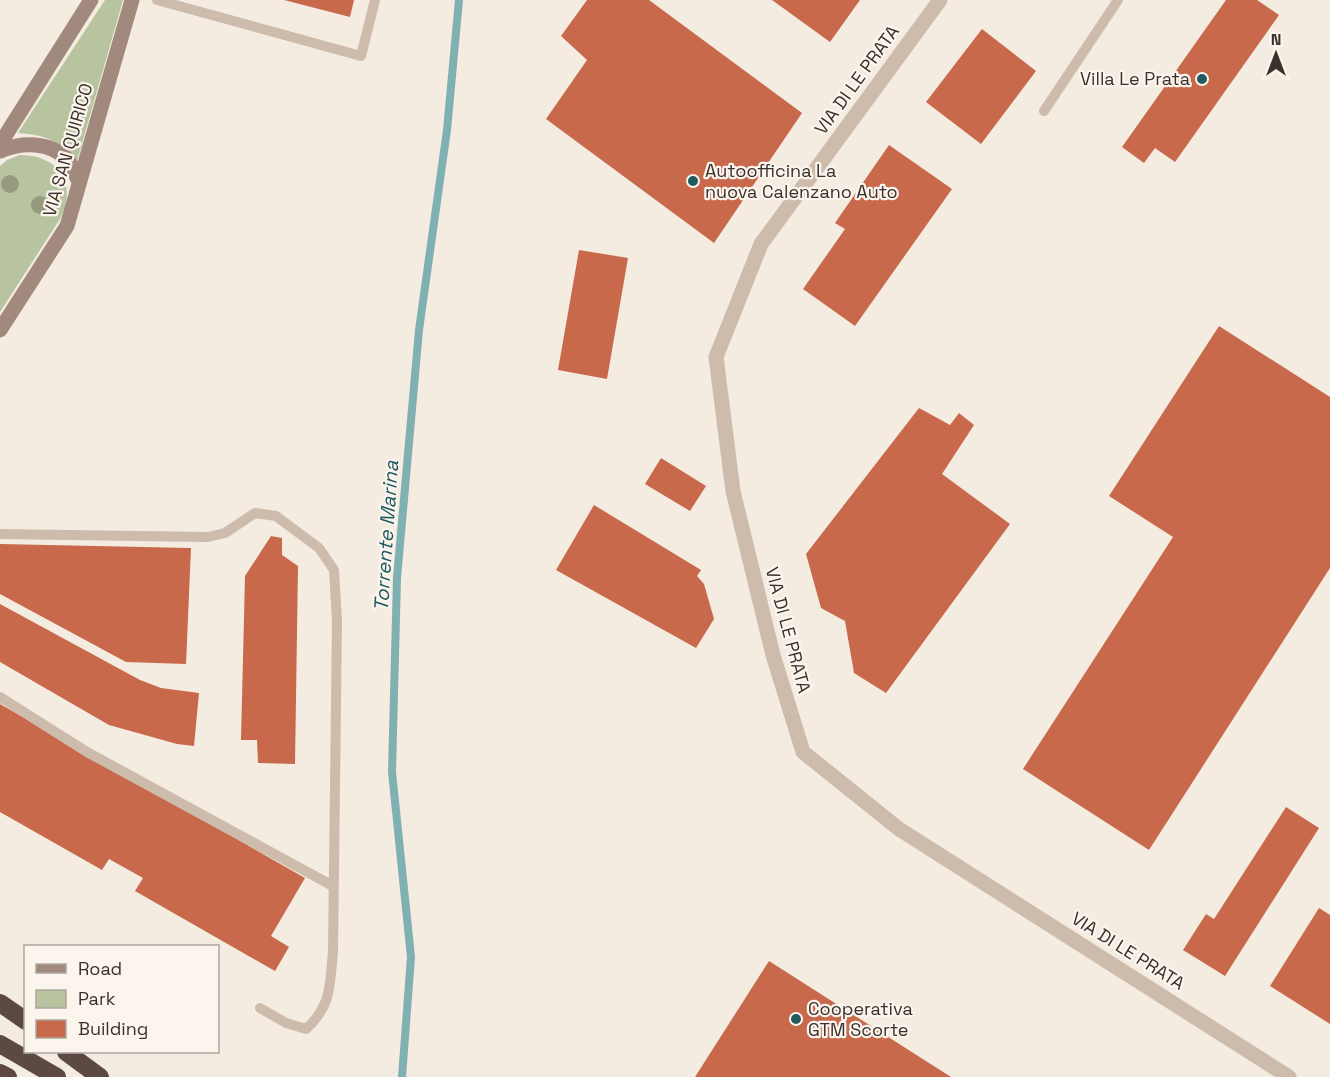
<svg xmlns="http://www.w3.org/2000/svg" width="1330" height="1077" viewBox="0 0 1330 1077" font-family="'Space Grotesk',sans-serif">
<rect width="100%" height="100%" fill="#f4ebe1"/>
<path fill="#b8c4a0" d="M105,0H123L77,161C58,140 46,135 18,133Z
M20,155C59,155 78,184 60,219L0,312V166L7,160Z"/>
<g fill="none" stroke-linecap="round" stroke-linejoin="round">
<path stroke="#7fb0b2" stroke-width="8" d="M402,1077L411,957L392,772L397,578L419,330L447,130L459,0"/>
</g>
<path fill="#c8694b" d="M284,0H354L350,17Z
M587,0H649L802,113L714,243L546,119L587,60L561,36Z
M772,0H860L830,42Z
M1226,0H1257L1279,15L1175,162L1155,148L1144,163L1122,147Z
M982,29L1036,71L981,144L926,102Z
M889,145L952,189L855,326L803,289L845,229L835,223Z
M579,250L628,258L607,379L558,370Z
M1219,326L1330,397V568L1149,850L1023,769L1173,537L1109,496Z
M919,408L950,425L959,413L974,425L942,474L1010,524L886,693L854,673L845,621L821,608L806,554Z
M661,458L706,486L690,511L645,484Z
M594,505L701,570L697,576L704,584L714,619L696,648L556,570Z
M271,536L282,538V555L298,566L295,764L258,763L257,740H241L245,576Z
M0,544L191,548L186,664L126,662L0,594Z
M0,604L140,680L161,688L199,693L194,746L177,744L109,725L0,662Z
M0,704L305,878L271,936L289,947L275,971L135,891L143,878L109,859L102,870L0,812Z
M1286,807L1319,828L1225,976L1183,950L1206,914L1214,919Z
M1319,908L1330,915V1024L1270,986Z
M769,961L951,1077H695Z"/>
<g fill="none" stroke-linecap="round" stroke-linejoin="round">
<path stroke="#cdbbac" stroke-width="10" d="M157,0L361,56L375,0
M1044,111L1118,0
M0,534L208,537L225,533L255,513L276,516L319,548L334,570L337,621L333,951C330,983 332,1006 306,1029L286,1023L260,1008
M0,697L87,752L333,886"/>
<path stroke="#cdbbac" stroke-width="15" d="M940,0L761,244L716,357L733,491L773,655L803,752L899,829L1289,1077"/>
<path stroke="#a18a7d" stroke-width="15" d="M0,144L91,0
M0,151C21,142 50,141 68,160C72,166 76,175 79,182
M0,330L67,226L132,0"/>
<path stroke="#5c4a42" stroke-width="18" d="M0,1003L26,1021
M0,1044L57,1077
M66,1052L100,1077
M0,1073L8,1077"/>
</g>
<g fill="#969b7f">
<circle cx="10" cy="184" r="9"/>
<circle cx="40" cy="205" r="9"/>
</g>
<g fill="#1f5a5e" stroke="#fbf5ee" stroke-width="2">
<circle cx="1202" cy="79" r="6"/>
<circle cx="693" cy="181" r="6"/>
<circle cx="796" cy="1019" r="6"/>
</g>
<g text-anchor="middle" stroke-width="4.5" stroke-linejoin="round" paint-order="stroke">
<g font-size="18" fill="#3b302b" stroke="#fbf5ee" text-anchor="start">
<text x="1190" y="85" text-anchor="end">Villa Le Prata</text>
<text x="705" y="177">Autoofficina La<tspan x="705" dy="21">nuova Calenzano Auto</tspan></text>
<text x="808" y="1015">Cooperativa<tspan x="808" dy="21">GTM Scorte</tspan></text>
</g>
<g font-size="18" fill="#3b302b" stroke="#fbf5ee">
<text transform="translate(857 80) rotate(-54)" y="6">VIA DI LE PRATA</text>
<text transform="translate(68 150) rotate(-74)" y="6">VIA SAN QUIRICO</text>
<text transform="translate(788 630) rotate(75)" y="6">VIA DI LE PRATA</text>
<text transform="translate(1128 951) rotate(32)" y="6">VIA DI LE PRATA</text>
</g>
<g font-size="20" font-style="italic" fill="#1f5a5e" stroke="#fbf5ee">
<text transform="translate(386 536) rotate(-86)" y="7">Torrente Marina</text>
</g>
</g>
<rect x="24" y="945" width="195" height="108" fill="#fbf5ee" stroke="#aea6a0" stroke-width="1.5"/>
<rect x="36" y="964" width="30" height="9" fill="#a18a7d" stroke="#aea6a0" stroke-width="1.5"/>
<text x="78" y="975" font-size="18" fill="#3b302b">Road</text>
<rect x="36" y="990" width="30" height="18" fill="#b8c4a0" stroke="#aea6a0" stroke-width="1.5"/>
<text x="78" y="1005" font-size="18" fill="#3b302b">Park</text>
<rect x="36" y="1020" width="30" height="18" fill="#c8694b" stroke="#aea6a0" stroke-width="1.5"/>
<text x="78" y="1035" font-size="18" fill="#3b302b">Building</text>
<g transform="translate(1276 54)" stroke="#fbf5ee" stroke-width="4.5" paint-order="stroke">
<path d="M0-4.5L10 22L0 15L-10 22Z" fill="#3b302b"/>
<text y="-9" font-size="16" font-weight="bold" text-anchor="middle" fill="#3b302b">N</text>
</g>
</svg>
